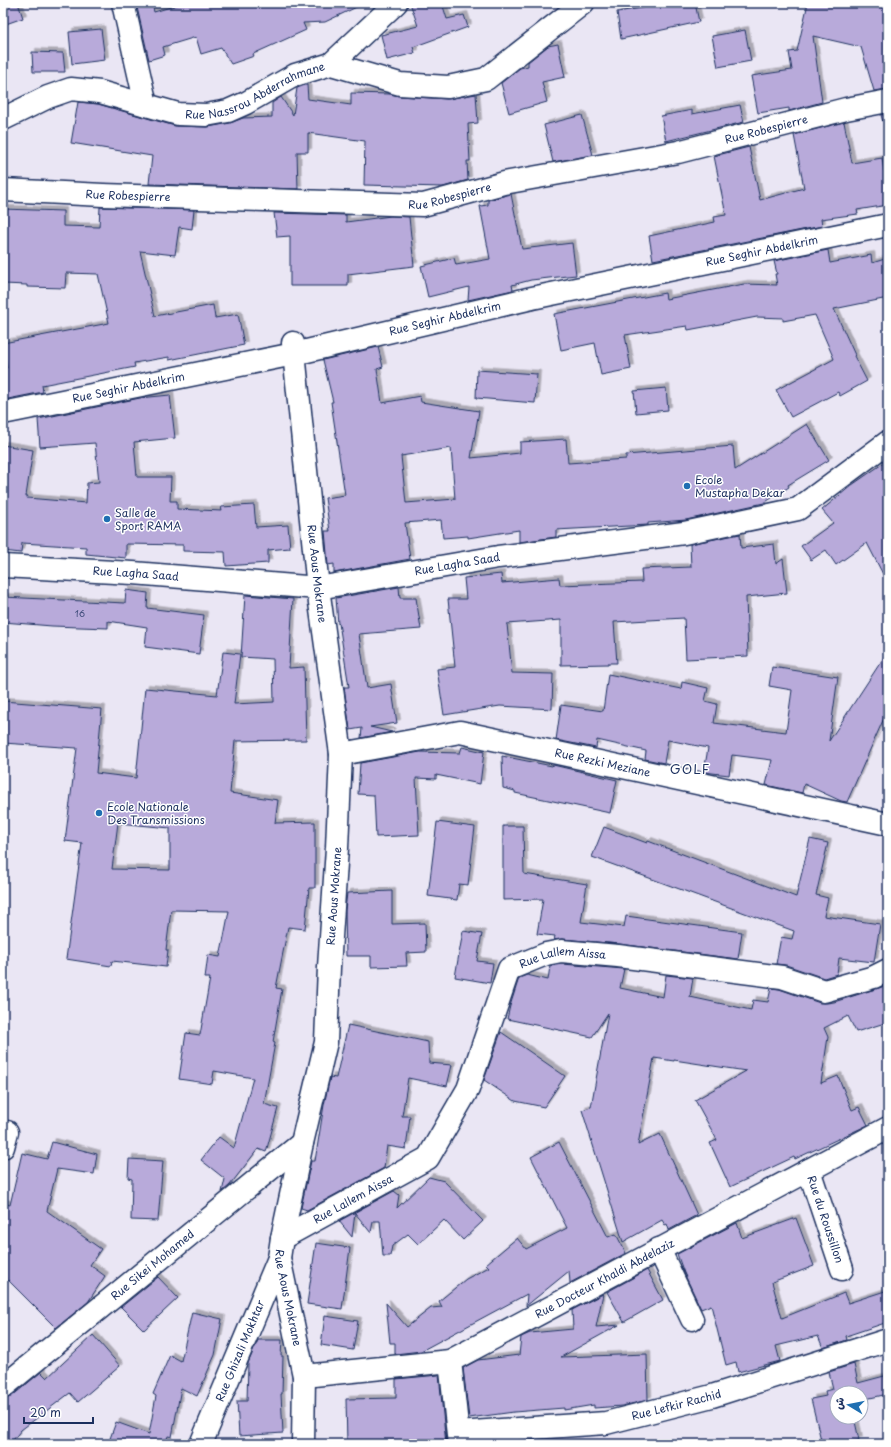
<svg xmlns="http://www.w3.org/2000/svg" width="891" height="1447" viewBox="0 0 891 1447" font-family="'Playpen Sans','Playpen Sans Arabic',sans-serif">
<defs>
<filter id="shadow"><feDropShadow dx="3.5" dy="-3.5" stdDeviation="0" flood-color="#0004"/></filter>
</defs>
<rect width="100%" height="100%" fill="#eae6f4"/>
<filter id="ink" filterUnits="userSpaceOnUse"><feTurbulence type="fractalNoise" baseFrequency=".025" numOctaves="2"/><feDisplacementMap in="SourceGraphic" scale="8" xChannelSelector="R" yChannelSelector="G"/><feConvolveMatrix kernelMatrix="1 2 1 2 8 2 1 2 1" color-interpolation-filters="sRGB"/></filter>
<g filter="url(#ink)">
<path fill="#b8aada" stroke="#1b2f5e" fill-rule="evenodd" filter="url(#shadow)" d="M3,3H18L23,18L3,25Z
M136,3H152L154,12L184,3H365L325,22L303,23L306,30L253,54L254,56L231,64L221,48L201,54L196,37L163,47L165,55L149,60Z
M410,3H442L447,19L464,15L468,27L413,47L415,53L387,60L381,35L418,26Z
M648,3H695L699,22L621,39L617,12L648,7Z
M808,3H888V89L874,91L861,47L813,36L822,102L789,111V108L758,113L751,76L792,70L789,52L797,51Z
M101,29L105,60L72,64L69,32Z
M745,30L751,61L718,67L712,36Z
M558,44L565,77L542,82L547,102L509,113L501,83L520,68L528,66V62L548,46Z
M32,52L63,53L65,72H33Z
M305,85H307L308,99L351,105V93L390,94L399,96L447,99L476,94L478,123L468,124L470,161H467L468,180L443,187L364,185L365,141L308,133V152H297L298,189L149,184L152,156L71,143L78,102L98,104L175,126L208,127L230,123L243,118L272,117V103L281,97L293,115L297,88Z
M740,105L744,122L666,141L661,116L692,110V114Z
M888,114V122H883L881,115Z
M582,115L593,155L553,162L544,125Z
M844,122L852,163L882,158L884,171L888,170V205L857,210L858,214L821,219L822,226L653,260L649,236L715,222L714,217L726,215L714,156L749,147L760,200L804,188L794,135Z
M511,194L522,249L572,243L576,275L531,280L512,285L513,290L468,300L469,287L428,297L421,266L454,258L456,265L490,259L480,206L488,205V200Z
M100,207L194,210L192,229L179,227L175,255L140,251L155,316L213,305L215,318L238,314L244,345L169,360V357L134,363L135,367L42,385L43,392L3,400V369L7,368L3,343L109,323L98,274L66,273L65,288L27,287V285L3,284V209L63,211V226L99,227Z
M274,213L346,215V222L391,216L409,217L414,266L348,274V286H290V236L277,237Z
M828,250L830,263L871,255L872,263L888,258V298L834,309L855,355L854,356L867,381L840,396L838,392L791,417L776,390L834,359L815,315L783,321V318L757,317L688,330L687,326L625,335L631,369L601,375L595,343L561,350L554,314L665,293L666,299L744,284L777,285L775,274H777L774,261Z
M378,347L383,367L377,369L382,403L420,396L421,402L479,411L471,458L520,453V442L566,439L568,463L626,459V455L733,446L735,470L807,424L829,460L788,485L789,487L764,503L686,520L648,523V525L556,530V537L519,542V530L468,538V536L443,538L441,520L405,523L410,559L334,573V564L328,565L325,531H330L325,498L345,495L331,402H333L323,360ZM451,448L455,499L406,503L401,456Z
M477,370L537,374L535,403L476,398Z
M666,388L668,410L636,413L634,391Z
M170,395L175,438L134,442L137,477H171L170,501H177V509L222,511L221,507L254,505L256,527L288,525L290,548L268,550V563L226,566L225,552L183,551V545L126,544V558L86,554V547L22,543L21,553L3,551V445L33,450L26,496H28L27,498L86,503L87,483L99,482L95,443L40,447L38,419L140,398Z
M888,460V584L867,543L836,565L826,550L811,560L801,546L833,523L822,510L852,485Z
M740,534L741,548L774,544L776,564L783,559L787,593L746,597L748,656L686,659L684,618L614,622L617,663H608V664L561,665V620L507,624L512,673L553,674L552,709L500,706L444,715L437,669L455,667L448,599H466L464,578L501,574L502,583L559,578L560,585L642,582L641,569L691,567L690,544Z
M399,587L400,598H416L421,629L359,634L367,688L391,684L397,723L370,727L392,732L361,738L362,728L350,730L344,687H349L339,623L338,624L336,598Z
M126,590L148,593L147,608L204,615L199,654L145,647L147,627L108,621V628L52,626L3,622V597L125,603Z
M245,595L293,599L289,668L304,667L306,740L235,741L230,793L278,800L275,823L315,822V888H309L305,929L288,927L276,988L282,989L273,1042L275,1043L264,1104L278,1108L266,1152L258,1149L230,1185L222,1192L225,1179L201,1160L219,1137L234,1148L253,1078L214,1071L212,1084L179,1079L186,1033L200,1035L210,978H205L208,955L220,957L229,911L171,910L166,950H168L166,967L112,961L111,966L66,959L82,843L65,841L77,748L3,743V701L102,709L96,773L136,778L145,688L217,695L223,652L240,654L234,704L274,702L273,659L241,657ZM118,823L170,828V870L112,869Z
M888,651V709L847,802L841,801L804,784L802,793L766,785L772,760L732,755L729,775L704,772L708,748L668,740L664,763L645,759L646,751L597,740L596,748L556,740L561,705L603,711L608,674L681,689L682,682L708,688L705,701L717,704L714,723L786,732L792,690L769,686L772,667L838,677L829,741Z
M462,747L484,752L480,784L436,775V779L416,778L419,835L376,837L374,795L358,794L360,763L420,752L460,753Z
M502,756L552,766L553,765L617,780L610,813L515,793V791L503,788Z
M437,822L475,827L468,885L459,884L457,900L428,896Z
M503,826H523L524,874L587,884L581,922L624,927L626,916L742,932L738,959L619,944L562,939L554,940L555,936L537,934L543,899L503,900Z
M604,827L647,843L648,841L796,897L810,839L828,843L816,895L828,898L824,916L880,924L874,962L839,958L837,974L824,978L786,965L776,964L781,937L792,939L794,931L592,857Z
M392,891V924L425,923L426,952L406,953L407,966L371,967V956H346L345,910L347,893Z
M463,931L482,934L477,961L493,963L490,983L455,977Z
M562,964L624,969L620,988L663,997L666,975L693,978L690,997L751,1010L753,1000L768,1002L771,988L779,989L820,1003H827L834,1002L888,985V1022L856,1032L848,1016L824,1028L828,1037L821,1083L838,1076L852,1110L859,1107L868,1125L795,1159L794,1157L730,1187L710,1143L717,1140L695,1100L746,1071L674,1060V1061L654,1058L638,1145L660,1134L697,1215L669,1230L667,1224L665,1225L662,1220L623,1242L582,1110L591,1107L608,1013L592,1037L507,1019L510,1006L519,978L527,975L548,980L550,966Z
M348,1025L428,1042L429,1063L452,1065L447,1086L408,1078L402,1116H410L406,1149L387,1146L384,1168L307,1210L301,1208L311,1161H315L324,1105L330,1077L336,1078Z
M501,1032L565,1076L544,1107L515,1101L484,1080Z
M52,1142L97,1154L94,1174L57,1169L47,1211L101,1249L90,1265L105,1276L88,1302L56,1328L3,1275V1203L10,1205L22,1153L47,1159Z
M559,1142L608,1237L616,1234L626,1253L570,1283L569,1271L526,1306L527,1294L421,1351L395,1354V1343H390L386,1303L407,1327L431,1308L442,1307L439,1301L466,1279L489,1267L486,1264L517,1238L526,1249L567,1228L531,1157Z
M129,1159L163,1161L158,1221L131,1220L132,1179L128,1178Z
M429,1177L444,1181L483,1221L463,1240L444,1220L418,1244L408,1234L392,1246L390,1256H383L380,1221H373L371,1233L355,1213L352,1237L339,1221L394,1191L399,1195L397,1208Z
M796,1218L814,1266L772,1282L782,1318L844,1293L848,1303L888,1290V1322L846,1336L847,1340L823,1348L818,1336L776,1346L780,1361L738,1372L736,1362L726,1365L711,1305L701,1309L684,1273L677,1254L737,1223L742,1238Z
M316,1243L350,1248L342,1309L307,1304Z
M647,1270L663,1300L624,1322L607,1292Z
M158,1277L178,1298L144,1330L121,1307Z
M603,1294L596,1327L619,1325L561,1357L647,1354L648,1400L622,1406L594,1408V1405L564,1410V1408L514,1412L469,1418L463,1368L478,1360L519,1355L521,1337L530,1333L573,1329L572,1310Z
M192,1312L222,1319L215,1355L197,1396L181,1388L172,1437L168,1436L166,1441L169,1442V1444H108L116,1422L149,1434L156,1396L153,1394L170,1355L181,1361Z
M325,1316L358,1321L353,1350L321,1345Z
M93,1335L120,1366L78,1402L70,1393L21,1430L10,1444H3V1399L11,1397L41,1372L47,1378Z
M258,1340H282L281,1356H283L282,1394H281L283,1433L239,1436L237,1401H247L248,1363Z
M854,1364L858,1383L888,1375V1394L861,1400V1393H837V1417H854L859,1440L844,1444H822L811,1399L826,1396L825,1391L833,1389L829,1372Z
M439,1375L446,1444H347L346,1399L396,1398V1379Z"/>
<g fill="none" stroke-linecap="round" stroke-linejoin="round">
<g stroke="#1b2f5e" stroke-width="25">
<g id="minor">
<path d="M123,3L146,105"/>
<path d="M331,64L396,3"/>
<path id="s1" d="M3,119L48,97L71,89L100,92L178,114L206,115L228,111L246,103L295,75L331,64L400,84L448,87L486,79L583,3"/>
<path id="s2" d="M3,190L103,195L423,205L504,183L678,152L846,109L888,101"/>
<path id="s3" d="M293,343L318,588L341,754L337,848L329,967L326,1042L302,1143L282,1238L279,1258L304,1376L303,1444"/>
<path id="s4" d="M3,413L294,354L532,298L888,225"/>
<path id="s5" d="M3,566L133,573L318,588L498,557L684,533L798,509L888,442"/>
<path id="s6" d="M341,754L460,732L888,824"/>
<path d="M3,1147L7,1132"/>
<path id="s7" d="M809,1170L842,1269"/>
<path id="s8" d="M282,1238L428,1158L468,1089L509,969L546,954L561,951L618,956L782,977L824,991L874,977L888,970"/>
<path d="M659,1249L692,1319"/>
<path d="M450,1361L459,1444"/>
<path id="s9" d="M304,1376L450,1361L888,1128"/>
<path id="s10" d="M3,1387L302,1143"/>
<path id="s11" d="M458,1433L606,1423L712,1396L888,1340"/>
<path id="s12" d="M201,1444L279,1258"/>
</g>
</g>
<use href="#minor" stroke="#fff" stroke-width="22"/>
</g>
</g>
<g fill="#1f6fb2" stroke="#fff" stroke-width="1.5">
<circle cx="687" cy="486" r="4"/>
<circle cx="107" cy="519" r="4"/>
<circle cx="99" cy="813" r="4"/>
</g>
<g text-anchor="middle" stroke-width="3" stroke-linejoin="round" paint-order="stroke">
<g font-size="9" fill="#424e7d">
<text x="80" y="617">16</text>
</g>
<g font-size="11" fill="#1b2f5e" stroke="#fff">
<text dy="4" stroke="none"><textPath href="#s1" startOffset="267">Rue Nassrou Abderrahmane</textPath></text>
<text dy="4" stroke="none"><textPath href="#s2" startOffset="772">Rue Robespierre</textPath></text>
<text dy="4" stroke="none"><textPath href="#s2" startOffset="448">Rue Robespierre</textPath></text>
<text dy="4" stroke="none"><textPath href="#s2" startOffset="125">Rue Robespierre</textPath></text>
<text dy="4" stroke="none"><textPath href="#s4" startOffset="776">Rue Seghir Abdelkrim</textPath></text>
<text dy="4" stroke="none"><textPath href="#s4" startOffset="452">Rue Seghir Abdelkrim</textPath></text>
<text dy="4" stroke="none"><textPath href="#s4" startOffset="128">Rue Seghir Abdelkrim</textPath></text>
<text dy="4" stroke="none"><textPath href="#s5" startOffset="457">Rue Lagha Saad</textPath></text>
<text dy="4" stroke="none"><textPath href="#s5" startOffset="133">Rue Lagha Saad</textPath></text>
<text dy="4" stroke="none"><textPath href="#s3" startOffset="232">Rue Aous Mokrane</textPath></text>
<text dy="4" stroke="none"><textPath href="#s6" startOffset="267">Rue Rezki Meziane</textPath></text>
<text transform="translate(334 896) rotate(-86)" y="4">Rue Aous Mokrane</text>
<text dy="4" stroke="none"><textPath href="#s8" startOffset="429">Rue Lallem Aissa</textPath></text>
<text dy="4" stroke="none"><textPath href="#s8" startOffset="81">Rue Lallem Aissa</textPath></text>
<text dy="4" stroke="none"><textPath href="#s7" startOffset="52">Rue du Roussillon</textPath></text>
<text dy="4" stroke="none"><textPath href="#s10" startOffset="193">Rue Sikei Mohamed</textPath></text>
<text dy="4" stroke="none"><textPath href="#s9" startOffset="322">Rue Docteur Khaldi Abdelaziz</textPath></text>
<text dy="4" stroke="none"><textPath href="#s3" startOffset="964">Rue Aous Mokrane</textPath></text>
<text dy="4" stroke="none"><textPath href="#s12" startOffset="101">Rue Ghizali Mokhtar</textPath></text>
<text dy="4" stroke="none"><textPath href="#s11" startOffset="221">Rue Lefkir Rachid</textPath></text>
</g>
<g font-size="11" fill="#1b2f5e" stroke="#fff" text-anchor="start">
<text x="695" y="484">Ecole<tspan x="695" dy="13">Mustapha Dekar</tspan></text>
<text x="115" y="517">Salle de<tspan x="115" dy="13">Sport RAMA</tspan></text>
<text x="107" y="811">Ecole Nationale<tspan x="107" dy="13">Des Transmissions</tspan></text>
</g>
<g font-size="13" letter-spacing="1" fill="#1b2f5e" stroke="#fff">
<text x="690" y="774">GOLF</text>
</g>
</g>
<rect width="891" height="1447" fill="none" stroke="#fff" stroke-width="16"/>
<rect x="8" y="8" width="875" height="1431" fill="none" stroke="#1b2f5e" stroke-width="1.5" filter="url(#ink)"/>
<g transform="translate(849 1405) rotate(280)"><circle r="19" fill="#ffffff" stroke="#a4acbf"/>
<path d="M0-3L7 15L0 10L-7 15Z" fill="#1f6fb2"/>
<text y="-6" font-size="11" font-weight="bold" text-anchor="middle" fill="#1b2f5e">ش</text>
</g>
<path d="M24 1417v6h69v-6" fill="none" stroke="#1b2f5e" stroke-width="2"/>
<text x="30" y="1417" font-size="12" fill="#1b2f5e" stroke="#ffffff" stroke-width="3" paint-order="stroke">20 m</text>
</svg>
